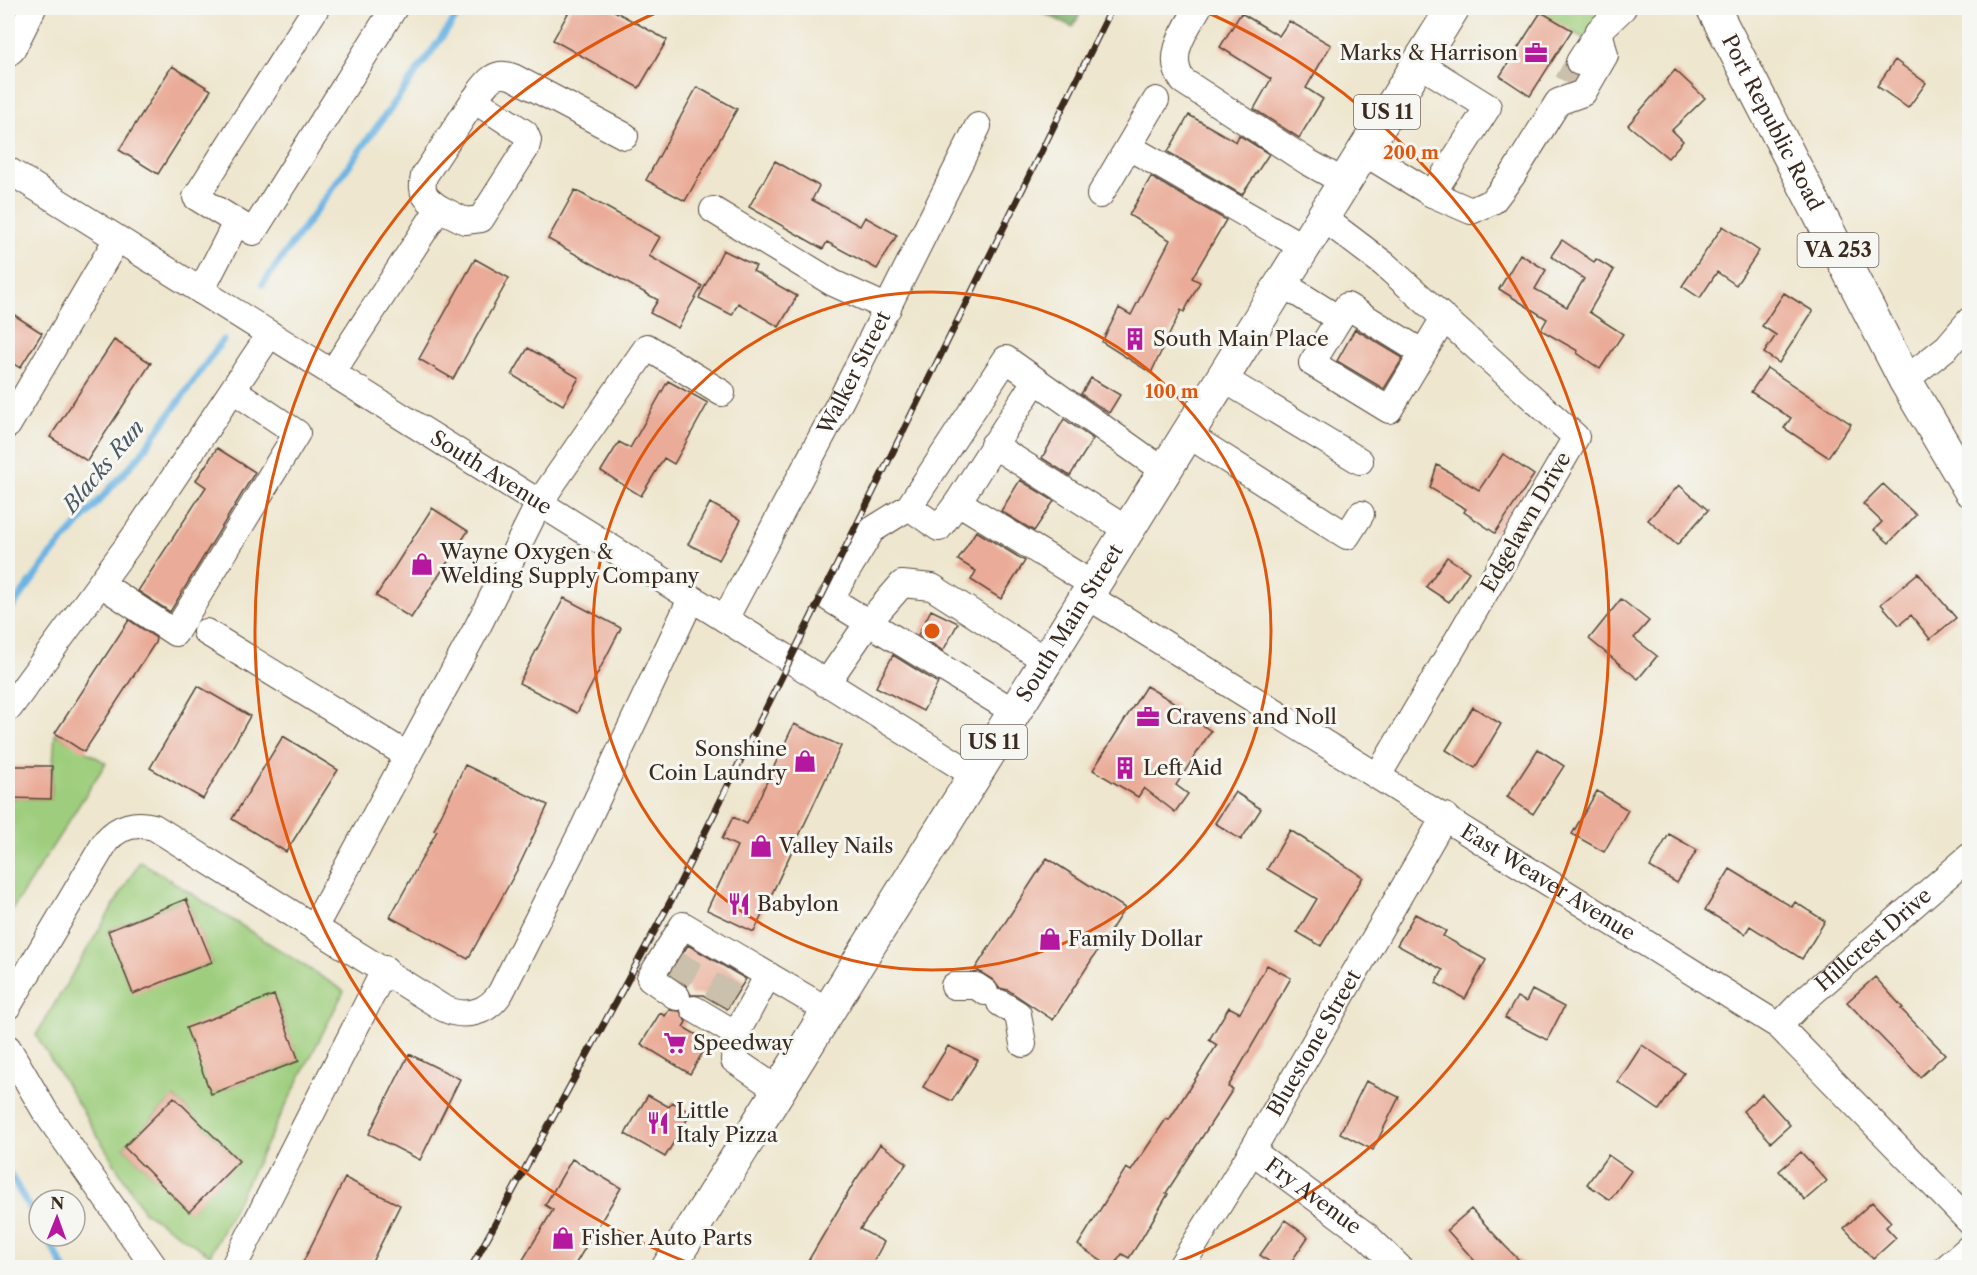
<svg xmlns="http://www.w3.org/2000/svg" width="1977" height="1275" viewBox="0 0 1977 1275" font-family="'Libre Caslon Text',serif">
<rect width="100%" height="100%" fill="#f6f6f2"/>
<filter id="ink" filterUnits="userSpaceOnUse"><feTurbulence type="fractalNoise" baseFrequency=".0167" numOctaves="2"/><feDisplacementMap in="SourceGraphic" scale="12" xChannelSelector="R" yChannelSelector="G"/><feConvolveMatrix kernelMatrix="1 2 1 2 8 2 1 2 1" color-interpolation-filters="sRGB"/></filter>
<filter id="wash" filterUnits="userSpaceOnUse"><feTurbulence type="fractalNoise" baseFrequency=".008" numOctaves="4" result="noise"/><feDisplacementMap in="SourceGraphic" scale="24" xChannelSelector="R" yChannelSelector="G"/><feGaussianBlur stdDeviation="1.35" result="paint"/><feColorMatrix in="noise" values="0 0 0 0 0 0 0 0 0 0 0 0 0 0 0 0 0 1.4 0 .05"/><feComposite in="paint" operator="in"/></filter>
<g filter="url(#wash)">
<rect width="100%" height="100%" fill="#eee6ce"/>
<path fill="#9ece7d" stroke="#6c7c4e" stroke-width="1.5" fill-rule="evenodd" d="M1531,8H1626L1590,42Z
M55,733L106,763L8,916V798L51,799Z
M140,861L344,991L210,1255L144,1212L36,1035ZM186,899L212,962L133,993L108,931ZM274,995L299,1061L211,1094ZM174,1097L239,1161L189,1211L124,1147Z"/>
<path fill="#7eb16c" stroke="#5c6e45" stroke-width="1.5" d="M1033,8H1083L1073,27Z"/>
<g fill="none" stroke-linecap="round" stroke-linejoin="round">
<path stroke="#6bb4e3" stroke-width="7" d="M263,284L463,8
M8,613L54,551L141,454L223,340
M8,1171L39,1224
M46,1236L64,1268"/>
</g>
<g id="blocks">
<path fill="#eaac98" d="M571,8H609L667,40L639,88L553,40Z
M1541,12L1572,30L1530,96L1500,76Z
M1241,13L1279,36L1289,21L1331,45L1306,88L1323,99L1299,138L1254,109L1271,79L1220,47Z
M1895,60L1926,83L1908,108L1877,86Z
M172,66L211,90L158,174L119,150Z
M1675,70L1705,98L1672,130L1683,141L1668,158L1628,125Z
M697,87L737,109L685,201L646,180Z
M1189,115L1236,142L1239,135L1269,154L1242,195L1168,152Z
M775,161L819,186L812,200L860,226L865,217L897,235L877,269L827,242L823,249L749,207Z
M1151,177L1226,220L1192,278L1200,282L1184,312L1181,310L1151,373L1102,342L1119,308L1131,315L1170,240L1129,215Z
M575,190L660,237L649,256L702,286L678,328L650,313L658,300L548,239Z
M1723,226L1759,251L1736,285L1717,272L1700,298L1682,286Z
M1562,240L1594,262L1596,259L1614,270L1589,312L1623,334L1600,369L1577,353L1578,351L1541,330L1547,319L1499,289L1520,254L1546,270L1535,289L1567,307L1584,279L1551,256Z
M723,250L756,266L753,271L797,296L779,327L738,303L732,315L699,298Z
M475,259L509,278L453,379L419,359Z
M1784,293L1813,311L1779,363L1764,353L1776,335L1762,326Z
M8,311L42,333L20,368L8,360Z
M1355,329L1403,358L1384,389L1337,361Z
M114,340L151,363L87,461L50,437Z
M528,348L579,378L563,405L512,375Z
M1767,368L1851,424L1828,457L1784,428L1791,418L1751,392Z
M1091,378L1120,395L1109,413L1081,394Z
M668,381L708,403L674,464L664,458L641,496L601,471L619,442L630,448Z
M1064,419L1093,439L1070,476L1042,458Z
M217,448L255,472L170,612L138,591L206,487L196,480Z
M1503,454L1534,475L1495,533L1464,512L1466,509L1430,488L1437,465L1479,490Z
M1020,480L1054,501L1034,531L1001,511Z
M1883,484L1916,515L1889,543L1874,530L1882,522L1863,504Z
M1679,485L1708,510L1677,545L1648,520Z
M710,503L741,520L719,560L688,544Z
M432,508L468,531L411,618L376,596Z
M976,531L1025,561L1001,599L971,580L976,571L958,560Z
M1447,557L1469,572L1449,602L1426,587Z
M1918,573L1956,618L1930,639L1911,615L1899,625L1881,604Z
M564,598L621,628L577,713L519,683Z
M1621,599L1649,621L1634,638L1657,656L1638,679L1589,639Z
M931,610L958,623L943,651L918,635Z
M129,620L156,638L155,643L84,752L55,733Z
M893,655L938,683L923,711L876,687Z
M198,686L250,716L203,799L150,768Z
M1146,686L1177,704L1175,707L1211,731L1176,785L1188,794L1175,812L1144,788L1138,797L1093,770Z
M1473,707L1501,724L1475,768L1446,750Z
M794,724L841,746L754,932L707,910L737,846L722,839L733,817L747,824Z
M283,736L338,770L286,852L232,819Z
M1538,749L1564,766L1533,814L1507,797Z
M465,765L548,805L517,870L468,959L390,917L437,831L434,830Z
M8,766H52L51,799L8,798Z
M1597,791L1628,810L1604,852L1572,834Z
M1235,792L1261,809L1241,840L1215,823Z
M1290,830L1363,877L1321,946L1297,932L1317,899L1267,869Z
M1669,834L1697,850L1677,883L1650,867Z
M1047,858L1125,908L1053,1020L1008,990L999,988L993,980L975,969Z
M1730,869L1792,907L1795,902L1825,921L1802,959L1750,926L1745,934L1705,910Z
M186,899L212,962L133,994L108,931Z
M1415,914L1446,931L1443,936L1486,960L1465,999L1436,983L1443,970L1397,945Z
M688,945L746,979L727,1009L703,995H691L685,984L670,974Z
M1267,965L1291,978L1228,1087L1233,1089L1166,1193L1168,1194L1142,1238L1129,1258L1122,1254L1112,1268L1078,1245L1126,1168L1131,1171L1166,1119L1169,1120L1217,1045L1209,1040L1229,1007L1240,1013Z
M1875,977L1903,1008L1901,1009L1945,1054L1920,1077L1847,1002Z
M1532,990L1564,1007L1547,1040L1505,1018L1517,997L1526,1002Z
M274,995L299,1061L211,1094L186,1028Z
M669,1010L680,1011L686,1022L683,1027L709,1042L690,1074L641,1044L660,1013L665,1016Z
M1642,1045L1684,1073L1659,1110L1618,1082Z
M948,1046L978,1060L952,1101L923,1087Z
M409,1054L460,1079L420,1160L369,1134Z
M1366,1081L1399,1097L1373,1150L1340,1133Z
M1762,1094L1790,1125L1771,1142L1743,1111Z
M648,1095L669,1107L672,1102L691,1113L665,1157L625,1134Z
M174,1097L239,1161L189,1212L124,1147Z
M880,1144L907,1163L860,1229L884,1242L870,1268H804L855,1181Z
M1801,1152L1827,1181L1805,1200L1779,1171Z
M1608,1155L1631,1171L1610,1200L1587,1184Z
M572,1159L621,1188L573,1268H518L553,1210L545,1205Z
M345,1178L400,1205L369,1268H300Z
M1872,1202L1891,1222L1886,1227L1896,1238L1873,1259L1844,1228Z
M1471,1209L1505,1246L1527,1268H1481L1447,1230Z
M1285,1220L1308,1237L1287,1268H1278L1260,1255Z"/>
</g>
</g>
<g filter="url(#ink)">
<use href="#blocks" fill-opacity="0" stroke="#564638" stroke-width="1.5"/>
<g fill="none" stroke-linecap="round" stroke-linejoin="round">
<path stroke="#cac0ab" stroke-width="26" stroke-dasharray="26 13" stroke-linecap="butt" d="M1567,83L1579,62
M678,980L697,945
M716,1002L735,968"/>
<g stroke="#564638" stroke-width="28">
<g id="minor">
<path d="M316,8L196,197L253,232L394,8"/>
<path d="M1198,8C1185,30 1165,57 1183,81L1308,162L1344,182"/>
<path d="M8,53L12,50L33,8"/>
<path d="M1579,62L1599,31L1623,8"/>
<path d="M1129,147L1303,247"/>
<path d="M1363,152L1432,194L1488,107L1418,63"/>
<path id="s1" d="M8,170L974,775"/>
<path d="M1432,194L1471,211L1493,201L1512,176L1558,102L1583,93L1605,55L1599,31"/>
<path d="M1100,195L1156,100"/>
<path d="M439,208C425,198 420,193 424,176L474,100"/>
<path d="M713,210L833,283L888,308"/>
<path d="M1322,217L1384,264L1576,437L1379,774"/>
<path d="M1281,283L1339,319"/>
<path d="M201,291L236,223"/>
<path d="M1423,353L1347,306L1312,363L1389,410L1444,318"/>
<path d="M332,373L439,208L465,221L481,219L526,148L528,140L525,133L474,100C485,85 493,69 513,77L625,136"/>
<path d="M1222,378L1360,461"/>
<path d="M1905,380L1947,347L1970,320"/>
<path d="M8,425L117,239"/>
<path d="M1187,434L1347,536L1361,514"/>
<path d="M993,445L1126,529"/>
<path d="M958,502L1035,381"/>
<path d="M909,507L872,530L830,599L1013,711"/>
<path d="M101,584L175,633L297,433L233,390"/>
<path d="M1092,584L958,502L939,528L909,507L1006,359L1164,471"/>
<path id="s2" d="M1086,595L1779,1026L1970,1222"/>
<path id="s3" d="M725,619L841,400L978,126"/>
<path d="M206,632L407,755"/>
<path d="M826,684L868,623L902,584L932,587L1045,660"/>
<path d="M10,707L132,540L270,334"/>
<path d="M315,926L478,626L539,503L647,347L722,393"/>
<path d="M954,986H976L985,992"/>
<path d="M677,997L650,978L683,925L827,1010"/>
<path d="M1000,1003L1018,1014L1023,1044"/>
<path d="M8,1006L106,841C119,826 136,822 154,827L443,1008C465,1019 488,1013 501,992L584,827L691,599"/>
<path d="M694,1009L736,1034L734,1060L778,1090"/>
<path id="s4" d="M1779,1026L1803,1001L1970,856"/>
<path d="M736,1034L768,975"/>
<path d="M8,1048L46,1113L155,1268"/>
<path id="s5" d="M1252,1151L1367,1236L1400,1268"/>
<path d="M233,1268L385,969"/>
<path id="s6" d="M1180,1268L1252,1151L1445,816"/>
<path d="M1946,1268L1970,1247"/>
</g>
</g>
<g stroke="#564638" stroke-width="35">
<g id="major">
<path id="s7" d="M1713,8L1905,380L1970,490"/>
<path id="s8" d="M668,1268L1453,8"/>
</g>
</g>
<use href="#minor" stroke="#fff" stroke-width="26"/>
<use href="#major" stroke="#fff" stroke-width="33"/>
<g stroke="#3b2a1e" stroke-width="7">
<path id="rail" d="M471,1268L674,895L1112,8"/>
</g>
<use href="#rail" stroke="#f6f6f2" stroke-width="4.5" stroke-dasharray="14" stroke-linecap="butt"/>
</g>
</g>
<g fill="none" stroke="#df570d" stroke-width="3">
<circle cx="932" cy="631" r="339"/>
<path d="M700 1267A677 677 0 0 1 667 8M1197 8A677 677 0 0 1 1164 1267"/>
</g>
<defs>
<g id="office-bare" transform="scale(1.8)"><path d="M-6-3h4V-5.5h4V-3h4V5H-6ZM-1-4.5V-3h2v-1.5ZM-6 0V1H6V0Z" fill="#b5179e" stroke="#f6f6f2" stroke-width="2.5" paint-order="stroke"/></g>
<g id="building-bare" transform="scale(1.8)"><path d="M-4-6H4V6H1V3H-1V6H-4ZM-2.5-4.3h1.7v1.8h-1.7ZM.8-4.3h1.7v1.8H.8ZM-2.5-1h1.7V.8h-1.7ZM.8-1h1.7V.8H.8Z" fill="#b5179e" stroke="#f6f6f2" stroke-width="2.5" paint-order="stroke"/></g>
<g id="shop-bare" transform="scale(1.8)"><path d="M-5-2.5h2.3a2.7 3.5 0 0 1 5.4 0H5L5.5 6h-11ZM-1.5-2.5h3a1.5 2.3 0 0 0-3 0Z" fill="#b5179e" stroke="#f6f6f2" stroke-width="2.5" paint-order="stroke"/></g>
<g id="restaurant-bare" transform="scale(1.8)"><path d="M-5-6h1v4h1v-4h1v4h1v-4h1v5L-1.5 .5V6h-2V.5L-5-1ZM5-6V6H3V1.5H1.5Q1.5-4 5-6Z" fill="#b5179e" stroke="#f6f6f2" stroke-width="2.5" paint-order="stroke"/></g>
<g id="supermarket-bare" transform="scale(1.8)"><path d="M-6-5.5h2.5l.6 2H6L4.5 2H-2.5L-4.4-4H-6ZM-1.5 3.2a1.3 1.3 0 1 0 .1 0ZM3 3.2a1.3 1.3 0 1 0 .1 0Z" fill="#b5179e" stroke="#f6f6f2" stroke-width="2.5" paint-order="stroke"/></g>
</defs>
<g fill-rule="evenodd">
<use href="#office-bare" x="1536" y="53"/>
<use href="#building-bare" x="1135" y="339"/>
<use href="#shop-bare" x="422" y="564"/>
<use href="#office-bare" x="1148" y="717"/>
<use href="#shop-bare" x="805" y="761"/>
<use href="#building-bare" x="1125" y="768"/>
<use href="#shop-bare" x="761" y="846"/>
<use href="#restaurant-bare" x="739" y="904"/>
<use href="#shop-bare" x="1050" y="939"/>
<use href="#supermarket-bare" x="675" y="1043"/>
<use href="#restaurant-bare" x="658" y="1123"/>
<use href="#shop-bare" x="563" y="1238"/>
</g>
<g text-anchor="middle" stroke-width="6" stroke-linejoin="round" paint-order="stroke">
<g fill="#f6f6f2" stroke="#73675e" stroke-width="1.5">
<rect x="1354" y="95" width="66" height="34" rx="4.5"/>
<rect x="1797.5" y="233" width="81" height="34" rx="4.5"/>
<rect x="961" y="725" width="66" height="34" rx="4.5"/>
</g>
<g font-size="20" font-weight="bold" fill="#3b2a1e">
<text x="1387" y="119">US 11</text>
<text x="1838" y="257">VA 253</text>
<text x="994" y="749">US 11</text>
</g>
<g font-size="21" fill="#3b2a1e" stroke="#f6f6f2" text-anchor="start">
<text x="1518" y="60" text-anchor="end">Marks &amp; Harrison</text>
<text x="1153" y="346">South Main Place</text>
<text x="440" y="559">Wayne Oxygen &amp;<tspan x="440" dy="24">Welding Supply Company</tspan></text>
<text x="1166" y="724">Cravens and Noll</text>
<text x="787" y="756" text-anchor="end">Sonshine<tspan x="787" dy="24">Coin Laundry</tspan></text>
<text x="1143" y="775">Left Aid</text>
<text x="779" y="853">Valley Nails</text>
<text x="757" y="911">Babylon</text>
<text x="1068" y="946">Family Dollar</text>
<text x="693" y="1050">Speedway</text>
<text x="676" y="1118">Little<tspan x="676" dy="24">Italy Pizza</tspan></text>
<text x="581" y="1245">Fisher Auto Parts</text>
</g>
<g font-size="21" fill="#3b2a1e" stroke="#f6f6f2">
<text dy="7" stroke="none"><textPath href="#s7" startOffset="129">Port Republic Road</textPath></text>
<text dy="7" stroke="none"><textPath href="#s3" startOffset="278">Walker Street</textPath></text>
<text dy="7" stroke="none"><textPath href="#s1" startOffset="570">South Avenue</textPath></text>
<text transform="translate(1526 522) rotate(-60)" y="7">Edgelawn Drive</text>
<text dy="7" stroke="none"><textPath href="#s8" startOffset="760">South Main Street</textPath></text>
<text dy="7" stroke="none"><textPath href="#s2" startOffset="544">East Weaver Avenue</textPath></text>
<text dy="7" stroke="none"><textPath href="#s4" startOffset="128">Hillcrest Drive</textPath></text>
<text dy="7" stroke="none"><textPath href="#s6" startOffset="262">Bluestone Street</textPath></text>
<text dy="7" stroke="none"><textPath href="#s5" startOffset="76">Fry Avenue</textPath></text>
</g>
<g font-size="22" font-style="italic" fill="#4c5a63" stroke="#f6f6f2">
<text transform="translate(103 466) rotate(-50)" y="8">Blacks Run</text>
</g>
</g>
<circle cx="932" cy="631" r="9" fill="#df570d" stroke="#f6f6f2" stroke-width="3"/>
<g font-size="18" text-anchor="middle" font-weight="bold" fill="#df570d" stroke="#f6f6f2" stroke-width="6" stroke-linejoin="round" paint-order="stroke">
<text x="1411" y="159">200 m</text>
<text x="1172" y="398">100 m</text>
</g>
<rect width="1977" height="1275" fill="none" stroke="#f6f6f2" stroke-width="30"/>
<g transform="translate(57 1218) rotate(1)"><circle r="28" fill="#f6f6f2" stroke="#aba49d" stroke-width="1.5"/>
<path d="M0-4.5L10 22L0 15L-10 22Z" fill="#b5179e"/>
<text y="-9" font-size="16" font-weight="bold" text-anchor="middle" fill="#3b2a1e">N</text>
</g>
</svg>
